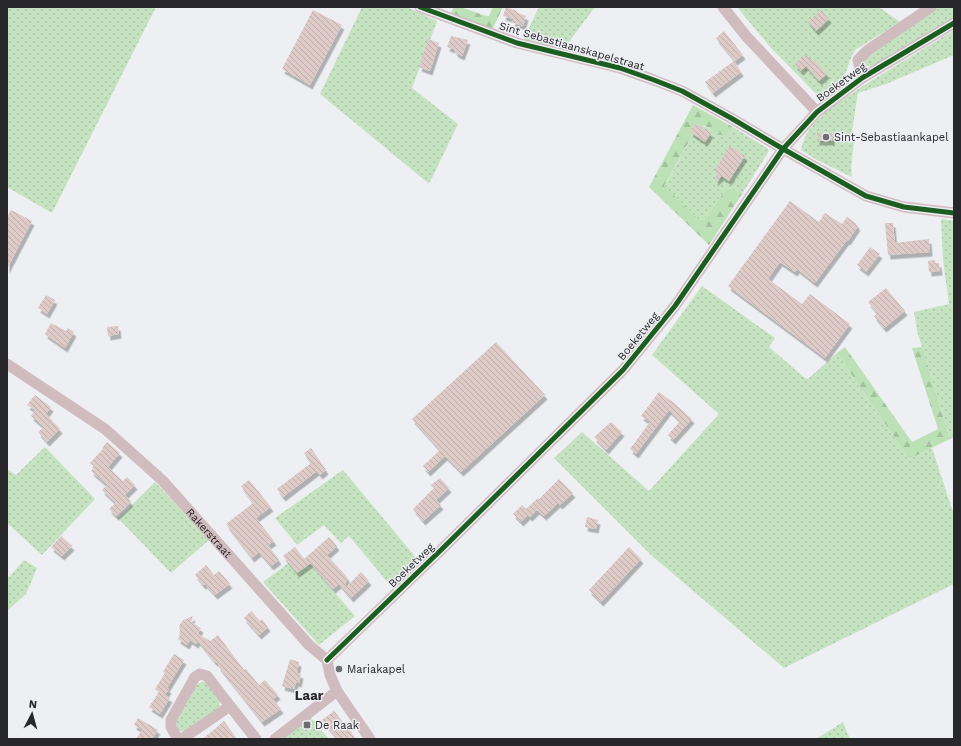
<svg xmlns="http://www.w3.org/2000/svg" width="961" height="746" viewBox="0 0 961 746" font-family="'Work Sans',sans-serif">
<defs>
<pattern id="grass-dots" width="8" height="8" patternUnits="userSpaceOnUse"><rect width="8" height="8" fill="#c6e3c1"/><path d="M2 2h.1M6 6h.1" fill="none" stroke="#aac3a6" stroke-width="1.8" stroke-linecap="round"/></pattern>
<pattern id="forest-firs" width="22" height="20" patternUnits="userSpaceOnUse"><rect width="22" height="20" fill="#bde1b6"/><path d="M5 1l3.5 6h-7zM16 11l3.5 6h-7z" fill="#a2c19d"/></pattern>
<pattern id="building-back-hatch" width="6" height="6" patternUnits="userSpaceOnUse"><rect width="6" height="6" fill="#decbc8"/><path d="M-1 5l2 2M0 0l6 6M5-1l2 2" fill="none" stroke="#beaeac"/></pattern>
<filter id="shadow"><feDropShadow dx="2.5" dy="4.5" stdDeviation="0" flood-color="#0004"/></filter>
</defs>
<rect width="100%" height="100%" fill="#eeeff2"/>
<path fill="url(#grass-dots)" d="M7,7H156L52,213L7,187Z
M362,7H407L437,21L412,88L458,124L430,182L428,183L320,94Z
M539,7H595L562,51L523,41Z
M737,7H879L900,22L855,50L850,60L844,78L819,97L772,49Z
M937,7H954V17L874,66C870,66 866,67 863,63L865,55Z
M954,30V55L886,84L858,93L852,131L854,141L851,169L852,177L817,160L801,150C803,141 806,133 812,126C825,110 846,97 863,86C893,67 924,49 954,30Z
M701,127C712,126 714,135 724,136L733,127L767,148L769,151L742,194L732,189L727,188L702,223L664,187L693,134Z
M941,219L954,221V437L950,439L917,331L914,312L949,304L943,261Z
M702,286L775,338L769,347L805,378L808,379L837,353L909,459L932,448L954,515V584L784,668L651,555L554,458L582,432L649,491L719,414L652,355Z
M45,447L95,499L42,555L7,523V469L16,475Z
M343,470L418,560L390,585L349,536L341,543L324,525L297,545L275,518Z
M155,482L209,540L171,573L118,518L127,510Z
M295,558L306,559L355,616L319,645L263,582Z
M24,560L37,568L26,594L7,611V575L9,577Z
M204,682C210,684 221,695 220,702C220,704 219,706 218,708L183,732L178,730L176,722L196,686L199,683Z
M309,716L329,739H282Z
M843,722L850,739H816Z"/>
<path fill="url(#forest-firs)" d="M454,7H461L486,16H489L493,7H503L492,30L450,15Z
M693,105L733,127L724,136C709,135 709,116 693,134L664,186L702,223L727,188L732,189L742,194L709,245L649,187Z
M845,347L912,442L938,429L912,348L922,347L950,439L909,459L837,353Z"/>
<path fill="url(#building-back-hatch)" filter="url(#shadow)" d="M506,7L517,11L516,12L526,16L523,26L512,22L514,19L503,16Z
M313,10L342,25L310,85L282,69Z
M821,10L829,19L816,31L808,22Z
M724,31L743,55L735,61L716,38Z
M451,36L468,40L462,56L456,53L454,49L447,47Z
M428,39L439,43L430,71L419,67Z
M806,55L812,61L814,60L827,74L819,81L806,66L801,71L795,64Z
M734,61L741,72L713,93L705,82Z
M696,123L711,133L705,142L690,132Z
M817,133H833L832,141H817Z
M730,146L745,156L729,181L722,176L715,182L717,173L714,171Z
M790,201L819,222L825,213L842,224L847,217L857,224L856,225L858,226L848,241L847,240L815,283L797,269L795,272L780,262L768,279L802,304L810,294L850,324L825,358L728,286Z
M11,210L32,221L7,269V217Z
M885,223H893L895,243L929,239L930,252L888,255Z
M870,247L880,254L866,272L857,265Z
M935,260V263H939L940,271L929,272L928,261Z
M886,288L905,311L884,328L874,316L877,313L868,302Z
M46,295L55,300L47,314L38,308Z
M51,323L66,331L68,328L74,332L65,348L45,334Z
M118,326L119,334L108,336L107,327Z
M496,342L545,395L461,472L445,456L428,472L423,466L440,450L412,419Z
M659,392L674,403L692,419L673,440L668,435L680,421L669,410L636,454L630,449L650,422L641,416Z
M35,395L51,407L46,414L60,429L47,442L38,432L44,427L31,416L35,410L27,405Z
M611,422L622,432L606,450L594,437Z
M107,442L120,453L108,467L123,481L127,477L135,485L125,495L131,502L116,516L109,509L116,503L102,490L107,485L91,471L95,467L90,463L103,449L102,448Z
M311,448L326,470L320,475L317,471L283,497L277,489L311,463L304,453Z
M440,478L449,488L436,500L441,505L423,521L413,509L434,488L431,485Z
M559,479L573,493L560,505L558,503L544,516L537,510L530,517L528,515L521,522L513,514L522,505L526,509L538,498L539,499Z
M249,480L271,507L256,518L274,541L268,545L279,560L271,566L259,552L252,558L226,524L253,503L241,486Z
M587,517L598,520L596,529L585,527Z
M61,536L72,546L62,556L51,547Z
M329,537L337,546L327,555L347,577L345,588L361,572L369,581L351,598L339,584L333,589L311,563L297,573L283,556L295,547L304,559Z
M629,547L641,559L601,602L589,590Z
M206,565L214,575L219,571L230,584L215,595L205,584L203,585L195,575Z
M251,611L260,621L262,619L268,627L259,635L244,618Z
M193,616L191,622L201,628L198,634L210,641L218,635L244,670L246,669L259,685L265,680L278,695L273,699L281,709L262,722L218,666L219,664L214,661L198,641L196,644L190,640L187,645L178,639L180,634L179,633L180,631L179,626L183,620Z
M174,654L184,660L167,688L169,689L165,695L170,698L160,714L149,707L159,692L155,689L165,673L163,672Z
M290,659L299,662L297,673L301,674L299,683L296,682L294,689L282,686Z
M334,711L348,728L356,739H337L329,729L322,720Z
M138,718L158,730L152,739H136L142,730L134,725Z
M224,721L237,739H202L210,733Z"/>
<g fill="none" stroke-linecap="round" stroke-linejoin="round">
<g stroke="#d0bbbe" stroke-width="11">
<path d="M420,7L517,43L620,68L654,80L682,91L731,118L778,146L866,196L904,207L954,213"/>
<path d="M723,7L746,36L817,112"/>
<path d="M862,78L858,60L868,50L931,7"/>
<path id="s1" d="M7,364L105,429L162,480L309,645L327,660L330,675L337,691L370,739"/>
<path d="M327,660L442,549L623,370L675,306L783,149L817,112L862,78L954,23"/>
<path d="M230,706L256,739"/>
<path d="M178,739L171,727V720L195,677L200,674L207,676L230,706L182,739"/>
<path d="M275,739L337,691"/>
</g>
<g stroke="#edeef3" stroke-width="8">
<path id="cycleway" d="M420,7L517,43L620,68L654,80L682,91L731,118L778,146L866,196L904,207L954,213
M327,660L442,549L623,370L675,306L783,149L817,112L862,78L954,23"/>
</g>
<use href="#cycleway" stroke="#1b5e20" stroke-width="5"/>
</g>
<g fill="#6d6e70" stroke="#edeef3" stroke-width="1.5">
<circle cx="826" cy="137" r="4"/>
<circle cx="339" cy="669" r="4"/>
<rect x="303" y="721" width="8" height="8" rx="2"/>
</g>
<g text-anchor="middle" stroke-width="3" stroke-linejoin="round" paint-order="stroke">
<g font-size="11" fill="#28282a" stroke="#edeef3">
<text transform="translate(572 46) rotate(16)" y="4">Sint Sebastiaanskapelstraat</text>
<text transform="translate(841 82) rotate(-36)" y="4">Boeketweg</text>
<text transform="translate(638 336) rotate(-51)" y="4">Boeketweg</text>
<text dy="4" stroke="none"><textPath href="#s1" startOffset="265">Rakerstraat</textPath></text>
<text transform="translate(411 565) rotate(-44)" y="4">Boeketweg</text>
</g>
<g font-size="11" fill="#28282a" stroke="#edeef3" text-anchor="start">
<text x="834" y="141">Sint-Sebastiaankapel</text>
<text x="347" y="673">Mariakapel</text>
<text x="315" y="729">De Raak</text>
</g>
<g font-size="13" font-weight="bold" fill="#28282a" stroke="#edeef3">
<text x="309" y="700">Laar</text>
</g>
</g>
<rect width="961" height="746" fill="none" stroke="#28282a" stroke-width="16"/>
<g transform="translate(32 714) rotate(6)" stroke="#edeef3" stroke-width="3" paint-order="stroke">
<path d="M0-3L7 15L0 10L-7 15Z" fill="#28282a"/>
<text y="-6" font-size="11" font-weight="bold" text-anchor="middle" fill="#28282a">N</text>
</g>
</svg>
